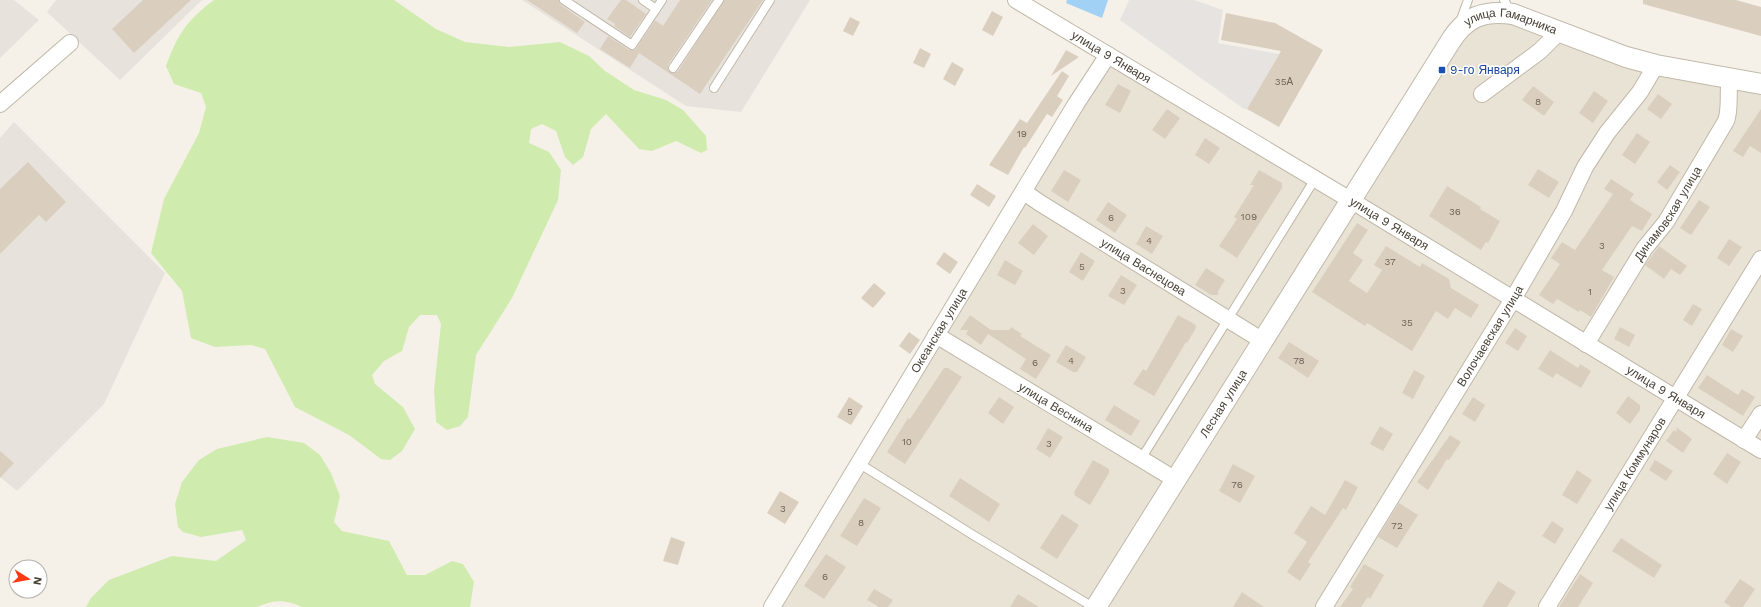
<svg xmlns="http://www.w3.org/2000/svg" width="1761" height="607" viewBox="0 0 1761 607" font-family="'Work Sans',sans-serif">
<rect width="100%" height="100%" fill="#f5f1e8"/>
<path fill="#e9e3d5" d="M1481,14L1626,57L1761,84V607H772L1108,55L1351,200Z"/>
<path fill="#e7e2dc" d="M0,0H14L39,20L0,58Z
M56,0H202L120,80L47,12Z
M522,0H810L741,112L686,106Z
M14,122L165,273L104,404L17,491L0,477V138Z"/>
<path fill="#d0ebae" d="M214,0H394L436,29L465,42L509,47L560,42L589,56L605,71L634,90L666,100L683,110L706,136L707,150L701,153L676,141L652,151L639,149L606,114L591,129L583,157L573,165L565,157L556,131L542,124L531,129L529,143L549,152L561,170L558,200L512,298L476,355L468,417L460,426L447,430L436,422L434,390L441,324L437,315H420L409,327L402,351L384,361L372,375L375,384L403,407L415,429L402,451L390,460L381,459L349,435L295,407L265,349L251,345L215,347L191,338L182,291L151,253L164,199L199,133L206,107L201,93L174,84L166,66C178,34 186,21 214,0Z
M267,437L304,443L320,455L331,473L340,496L334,522L342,531L389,541L407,575H425L452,561L463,564L474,582L470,607H302C283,599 275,600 257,607H86L91,598L109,580L172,556L216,561L246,540L242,530L201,537L183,532L178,527L175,504L182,482L199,460L217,449Z"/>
<path fill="#e6e3e0" d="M1129,0H1194L1223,10L1218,43L1279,54L1247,109H1244L1120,20Z"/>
<path fill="#a1d2f5" d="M1067,0H1108L1102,18L1066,3Z"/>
<path fill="#dacfbf" d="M143,0H191L134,53L112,29Z
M527,0H559L561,5L585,22L577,33Z
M621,0H626L646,14L630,37L614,26L615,24L607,19Z
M680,0H712L668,65V70L672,73L678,71L724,0H763L700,94L639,53L630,68L600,49L608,36L629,50H635L655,20L663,26Z
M1643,0H1736L1761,7V36L1643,4Z
M992,11L1003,17L993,36L982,30Z
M1226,13L1275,23L1323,50L1279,127L1247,109L1281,51L1221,40Z
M850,17L860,22L853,36L843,31Z
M920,48L931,54L924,68L913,63Z
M1066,50L1079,57L1051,76Z
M952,62L964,69L955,86L943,79Z
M1062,71L1069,76L1057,96L1063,100L1052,117L1047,114L1025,148L1024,147L1008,175L989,165L1020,119L1027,123Z
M1118,84L1131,91L1120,113L1105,105Z
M1533,86L1554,102L1544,116L1522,100Z
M1594,91L1608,101L1593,123L1579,113Z
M1658,94L1672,104L1661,119L1647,109Z
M1167,109L1180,118L1165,139L1152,130Z
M1761,109V153L1750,146L1743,157L1733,151Z
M1637,133L1650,142L1635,164L1622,155Z
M1205,138L1220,148L1209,164L1195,155Z
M28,162L66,202L46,222L39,215L0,254V189Z
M1670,165L1680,172L1667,190L1657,182Z
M1538,169L1559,182L1549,198L1528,185Z
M1064,170L1081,180L1068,202L1051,191Z
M1259,170L1282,183V188L1237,258L1219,246L1237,219L1234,217L1254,185H1250Z
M1611,179L1634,194L1630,200L1652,214L1642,231L1632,226L1602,270L1614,277L1591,317L1580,310L1579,312L1557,299L1553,304L1539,295L1560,264L1551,258L1562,242L1575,250L1613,194L1604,189Z
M977,184L996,196L989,207L970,195Z
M1447,186L1481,207L1480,209L1500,221L1488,243L1486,242L1481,250L1429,216Z
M1699,200L1710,207L1691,235L1680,228Z
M1108,202L1127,215L1115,233L1096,220Z
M1357,223L1368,230L1353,253L1363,260L1349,281L1367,293L1382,270L1374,265L1386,246L1420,267L1422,263L1449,279L1451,288L1479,305L1471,318L1455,308L1448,319L1436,311L1412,351L1367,323L1365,326L1312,292Z
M1033,224L1048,236L1034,255L1018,243Z
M1146,226L1163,236L1152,254L1136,244Z
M1729,239L1742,247L1729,266L1717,258Z
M1659,246L1687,266L1680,275L1671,269L1664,279L1645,265Z
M944,252L958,262L950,274L936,264Z
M1081,252L1095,261L1083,281L1069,272Z
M1005,260L1023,271L1015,285L997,275Z
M1206,268L1225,280L1218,291V295H1211L1195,285Z
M1121,275L1137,285L1124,305L1108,296Z
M874,283L886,293L873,308L861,298Z
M1693,304L1702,309L1692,326L1683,320Z
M970,315L991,330H1009L1011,327L1022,334L1020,336L1051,355L1036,379L1020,369L1026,359L988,334L981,345L966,334L968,330H960Z
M1178,315L1196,325L1195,327L1197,326L1187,343L1186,342L1154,396L1133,384L1143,369L1146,371Z
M1620,327L1635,335L1629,347L1614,339Z
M1515,328L1527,336L1518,351L1505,343Z
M1731,329L1743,336L1733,352L1722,345Z
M909,332L920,340L910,354L899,346Z
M1289,342L1319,361L1308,378L1278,358Z
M1066,345L1086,357L1077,372H1073L1056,362Z
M1550,350L1578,368L1580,364L1591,371L1581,388L1556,373L1553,378L1538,369Z
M944,368H948L962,377L905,464L887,452L908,418L910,419Z
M1414,370L1425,376L1413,399L1402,393Z
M1707,375L1738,395L1742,389L1755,397L1743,416L1698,388Z
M1628,396L1640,405V410L1630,424L1616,413Z
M849,397L863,406L851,425L837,417Z
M999,397L1014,407L1003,424L988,413Z
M1473,397L1485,405L1475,422L1462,414Z
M1114,405L1140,421L1131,436L1105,420Z
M1380,426L1393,434L1383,451L1370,444Z
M1676,427L1692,439L1683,453L1666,441L1674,430L1677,432Z
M1048,428L1063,437L1050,458L1036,449Z
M1450,435L1461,442L1449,460L1447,459L1428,490L1417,482Z
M0,451L14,463L0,478Z
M1727,453L1741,462L1727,484L1713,474Z
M1093,460L1109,469V473L1090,505L1074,495L1076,492L1073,494Z
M1655,460L1673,471L1666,481L1649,470Z
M1233,464L1255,476L1240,503L1219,491Z
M1577,470L1592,480L1577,504L1562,495Z
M960,478L1000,504L989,522L949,496Z
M1345,480L1358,487L1346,510L1343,508L1308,562L1311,564L1300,581L1287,572L1307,542L1294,533L1311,506L1325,515Z
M780,491L799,502L785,524L767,513Z
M864,498L881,508L857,546L840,536Z
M1399,503L1418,515L1397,548L1378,537Z
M1062,514L1079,525L1057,559L1040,548Z
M1552,521L1564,529L1555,544L1542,536Z
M671,537L685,542L678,565L663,561Z
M1621,538L1662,565L1654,578L1612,551Z
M826,554L846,567L824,599L804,586Z
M1364,564L1384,575L1370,599L1368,597L1361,607H1340L1353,589L1350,587Z
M1580,574L1593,583L1578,607H1559Z
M1740,579L1755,589L1743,607H1731L1724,602Z
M1498,581L1516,592L1507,607H1482Z
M874,589L893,600L888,607H879L867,600Z
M1242,592L1264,607H1233Z
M1018,594L1039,607H1010Z"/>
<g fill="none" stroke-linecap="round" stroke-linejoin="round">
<g stroke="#c1b9a9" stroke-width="10">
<path id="service" d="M564,0L632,45L662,0
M643,0L656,9
M1504,0L1511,12
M1460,22L1468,0
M673,68L719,0
M714,88L770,0
M1141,459L1315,179
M860,464L973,535L1093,607"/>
</g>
<g stroke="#c1b9a9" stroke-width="18">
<g id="minor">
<path id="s1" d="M1016,0L1362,207L1761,450"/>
<path d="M1482,94L1540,51L1559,32"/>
<path d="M0,104L70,43"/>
<path id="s2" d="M1024,192L1040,203L1263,341"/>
<path id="s3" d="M936,335L1176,480"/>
<path id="s4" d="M1586,344L1644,249L1666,222L1726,121C1731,107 1727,93 1730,79"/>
<path d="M1744,440L1761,414"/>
<path id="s5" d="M772,607L1076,104L1108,55"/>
<path id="s6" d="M1324,607L1513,299L1564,211L1585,167L1607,133L1640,92L1656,65"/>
<path id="s7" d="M1547,607L1761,259"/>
</g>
</g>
<g stroke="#c1b9a9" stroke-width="22">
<g id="tertiary">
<path id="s8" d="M1096,607L1450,42C1466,16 1484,10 1513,14L1626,57L1656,65L1761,84"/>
</g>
</g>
<use href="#service" stroke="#fff" stroke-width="8"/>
<use href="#minor" stroke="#fff" stroke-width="16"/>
<use href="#tertiary" stroke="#fff" stroke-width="20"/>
</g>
<rect fill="#1a4fb4" stroke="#fff" stroke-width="1.5" x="1438" y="66" width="8" height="8" rx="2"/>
<g text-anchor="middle" stroke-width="3" stroke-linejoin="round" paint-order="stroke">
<g font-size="10" fill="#6c6458">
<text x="1284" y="85">35А</text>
<text x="1538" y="105">8</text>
<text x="1022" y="137">19</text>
<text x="1455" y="215">36</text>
<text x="1249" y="220">109</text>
<text x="1111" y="221">6</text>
<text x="1149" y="244">4</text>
<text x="1602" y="249">3</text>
<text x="1390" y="265">37</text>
<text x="1082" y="270">5</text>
<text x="1123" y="294">3</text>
<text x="1590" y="295">1</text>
<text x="1407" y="326">35</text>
<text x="1071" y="364">4</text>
<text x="1299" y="364">78</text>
<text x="1035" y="366">6</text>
<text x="850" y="415">5</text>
<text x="907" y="445">10</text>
<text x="1049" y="447">3</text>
<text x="1237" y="488">76</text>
<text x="783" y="512">3</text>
<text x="861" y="526">8</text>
<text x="1397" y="529">72</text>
<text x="825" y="580">6</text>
</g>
<g font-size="12" fill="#484136" stroke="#fff">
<text dy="4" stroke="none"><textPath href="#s8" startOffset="739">улица Гамарника</textPath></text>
<text dy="4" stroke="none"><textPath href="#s1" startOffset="111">улица 9 Января</textPath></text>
<text dy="4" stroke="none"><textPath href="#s4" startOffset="154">Динамовская улица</textPath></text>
<text dy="4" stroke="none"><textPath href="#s1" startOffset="435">улица 9 Января</textPath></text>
<text dy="4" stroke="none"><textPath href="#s2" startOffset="141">улица Васнецова</textPath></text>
<text dy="4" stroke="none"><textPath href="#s5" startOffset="323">Океанская улица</textPath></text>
<text dy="4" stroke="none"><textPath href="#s6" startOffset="318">Волочаевская улица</textPath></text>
<text dy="4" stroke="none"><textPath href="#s1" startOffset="759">улица 9 Января</textPath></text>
<text dy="4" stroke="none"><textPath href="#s8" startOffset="240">Лесная улица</textPath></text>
<text dy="4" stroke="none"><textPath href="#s3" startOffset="140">улица Веснина</textPath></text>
<text dy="4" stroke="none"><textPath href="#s7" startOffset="168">улица Коммунаров</textPath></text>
</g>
<g font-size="12" fill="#164399" stroke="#fff" text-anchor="start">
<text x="1450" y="74">9-го Января</text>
</g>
</g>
<g transform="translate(28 579) rotate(101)"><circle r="19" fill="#ffffff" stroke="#b6b3af"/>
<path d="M0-3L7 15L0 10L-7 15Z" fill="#ff3814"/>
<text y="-6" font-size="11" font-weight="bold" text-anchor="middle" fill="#484136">N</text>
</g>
</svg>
